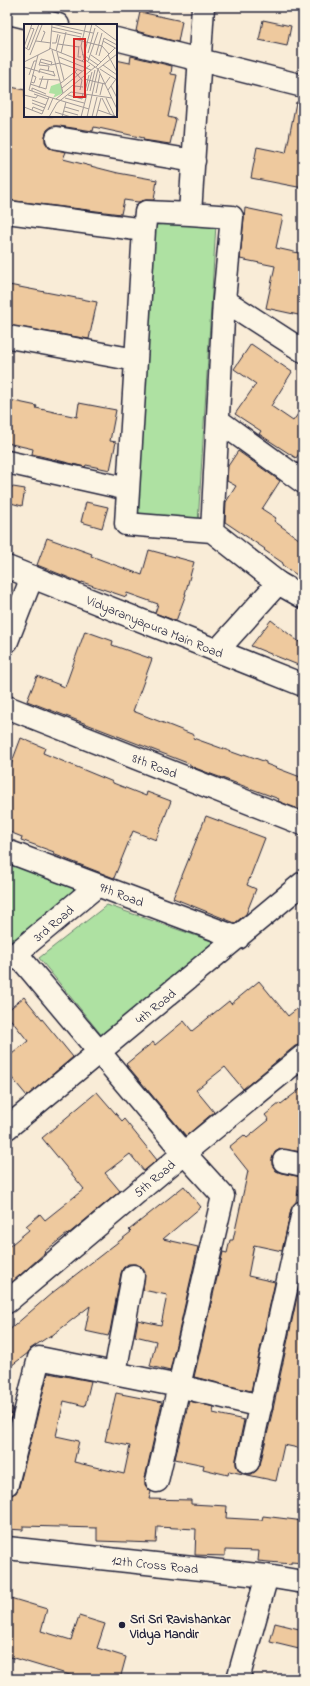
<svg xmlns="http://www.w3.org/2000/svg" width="310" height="1686" viewBox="0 0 310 1686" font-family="'Indie Flower',sans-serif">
<rect width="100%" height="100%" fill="#f9ecd7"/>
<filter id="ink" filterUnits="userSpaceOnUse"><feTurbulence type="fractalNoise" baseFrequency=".025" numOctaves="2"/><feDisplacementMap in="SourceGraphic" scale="8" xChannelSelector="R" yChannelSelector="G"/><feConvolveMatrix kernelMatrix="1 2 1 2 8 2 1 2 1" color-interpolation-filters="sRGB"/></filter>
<g filter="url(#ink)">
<path fill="#aee1a2" stroke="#68826e" d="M154,220L216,224L198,524L135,520Z
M7,860L78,890L7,947Z
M107,905L220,944L103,1037L39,958Z"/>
<path fill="#eec99e" stroke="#22223b" d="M140,12L182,21L178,42L136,31Z
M263,20L291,26L287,46L259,40Z
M131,56L172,66L171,74L177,75L168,117L176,119L170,144L143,140L144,138L94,127L93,131L59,126H52L47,130L45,136V142L49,148L66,152L63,159L118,173L157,180L154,200H146L138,202L124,200L121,214L7,200V104L11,87L25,90V116H116V60L130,63Z
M296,102L303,103V188L251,178L257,147L286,153Z
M245,208L283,216L276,248L303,254V316L266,308L275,266L240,259Z
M9,285L97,302L89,339L7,325V296Z
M251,344L292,372L271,406L293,421L303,407V448L296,458L259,434L261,431L235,414L256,384L234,369Z
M9,400L37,406L36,408L77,417L79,403L116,410L110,441L116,442L110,470L86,465L85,467L32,454L33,449L7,443V411Z
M238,451L280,481L262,509L276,518L274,521L303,542V579L282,565L283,563L264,550L265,549L225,522L226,502L236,486L227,481L228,466Z
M7,486L25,489L22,506L7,502Z
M86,502L108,507L102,528L81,522Z
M47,538L92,554L91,556L142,575L149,550L194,562L185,594H186L176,621L155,613L158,604L127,593L126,597L82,582V583L37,565Z
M271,620L303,645V667L251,646Z
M85,631L113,641L112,645L152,659L133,711L194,735L193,738L243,756L244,754L266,762V764L303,778V803L301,810L278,801L279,799L211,774L190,766V764L27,701L37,676L65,687Z
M21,738L45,748L43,753L113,782V783L146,796L147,792L171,801L156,840L133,831L114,878L53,854L54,852L21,840L22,837L7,831V775Z
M206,816L265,838L247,885L256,889L246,914L235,923L173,898Z
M259,981L288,1016L303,1004V1044L295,1046L243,1089L225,1067L196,1090L214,1112L186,1136L126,1064L153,1042L155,1045L184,1021L192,1031L229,1001L231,1004Z
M24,997L73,1057L27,1096L7,1072V1058L28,1041L7,1015V1011Z
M303,1087V1152L280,1149L275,1152L272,1159V1165L276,1171L281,1173L301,1177L296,1202L291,1209L282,1251L254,1245L248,1276L275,1282L251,1391L194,1377L223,1252L227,1253L230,1240H233L248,1171L229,1147L244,1135L247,1138L269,1120L265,1115L280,1103L281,1104Z
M97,1092L122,1121L124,1119L157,1160L144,1171L130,1154L105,1173L120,1191L67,1235V1234L44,1252L45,1253L11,1283L7,1278V1248L29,1230L26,1226L40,1214L45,1220L84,1189L42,1138Z
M184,1186L201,1207L163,1239L198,1247L170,1371L150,1366L156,1341L135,1336L138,1320L161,1325L167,1295L143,1290L145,1272L141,1266L135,1264H128L123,1268L121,1273L110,1331L108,1336L85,1331L90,1306L50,1337L51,1335L30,1349L28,1353L7,1369V1332L52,1293L131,1232L129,1230Z
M299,1288L303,1289V1449L284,1445L276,1481L229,1471L228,1475L203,1469L204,1465L175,1459L189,1401L214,1407L213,1413L244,1420L236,1459V1465L239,1471L246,1474H252L257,1470L260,1465L273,1409Z
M48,1373L91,1381L85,1406L64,1401L56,1436L79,1441L74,1462L124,1474L130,1446L105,1441L116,1393L162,1402L145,1478V1485L151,1492L149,1499L191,1500V1504L227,1506L226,1518L262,1520L263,1516L296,1520L303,1522V1563L291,1562V1564L258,1561L259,1551L225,1550V1556L195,1555L196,1529L157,1527L156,1543L97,1541V1528L23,1526V1530L7,1529V1496L16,1493L19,1487Z
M7,1407L13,1408L7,1433Z
M7,1597L47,1609L41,1631L71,1640L79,1616L105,1624L97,1648L126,1657L120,1679H83L7,1656Z
M275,1623L303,1630V1650L270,1642Z"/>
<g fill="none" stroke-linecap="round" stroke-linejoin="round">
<g stroke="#22223b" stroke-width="25">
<path id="minor" d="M203,7L190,214L232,217L224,300L212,531L278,583
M9,13L58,25
M116,39L303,86
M57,138L194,161
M7,212L144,230
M190,214L146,212L144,230L126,524L212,531
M224,300L303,351
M9,337L136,360
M219,421L303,482
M7,462L128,489
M7,641L32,577
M7,707L303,824
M7,851L238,938
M17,954L184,1153L223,1196L157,1481
M7,961L98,885
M7,1128L303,883
M284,1161L303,1165
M7,1302L184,1153L303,1056
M115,1373L133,1276
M248,1462L303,1212
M7,1484L39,1358L179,1386L261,1406
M7,1548L267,1576L303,1582
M238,1679L267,1576"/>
</g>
<g stroke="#22223b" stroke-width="25">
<path id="major" d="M7,567L303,685
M217,651L278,583L303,597"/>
</g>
<use href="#minor" stroke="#fcf5e5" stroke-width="22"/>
<use href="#major" stroke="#fcf5e5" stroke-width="22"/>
</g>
</g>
<circle fill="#22223b" stroke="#fcf5e5" stroke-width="1.5" cx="122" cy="1625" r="4"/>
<g text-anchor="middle" stroke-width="3.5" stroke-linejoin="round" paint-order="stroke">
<g font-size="13" fill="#22223b" stroke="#fcf5e5">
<text transform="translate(155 626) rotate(22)" y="5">Vidyaranyapura Main Road</text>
<text transform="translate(155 765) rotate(21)" y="5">8th Road</text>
<text transform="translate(122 894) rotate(21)" y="5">9th Road</text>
<text transform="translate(53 923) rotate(-40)" y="5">3rd Road</text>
<text transform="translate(155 1006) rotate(-39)" y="5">4th Road</text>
<text transform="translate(154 1178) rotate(-40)" y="5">5th Road</text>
<text transform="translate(155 1564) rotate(6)" y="5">12th Cross Road</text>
</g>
<g font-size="13" font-weight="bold" fill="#22223b" stroke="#fcf5e5" text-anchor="start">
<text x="130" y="1623">Sri Sri Ravishankar<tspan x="130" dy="15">Vidya Mandir</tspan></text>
</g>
</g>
<g transform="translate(24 24)">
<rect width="93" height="93" fill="#f9ecd7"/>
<path d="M36,59L39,69L29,74L31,70L25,69L27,62Z" fill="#aee1a2"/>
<path fill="none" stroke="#a39b99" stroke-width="1" d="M8,0L0,23L5,26L15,0M28,0L69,9M70,0L93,17M28,3L58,10M28,7L57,13M80,14L93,21M50,15L78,22L85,30M12,17L27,19M79,17L93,25M17,18L21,8L19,7M28,19H32L34,10M34,20L55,23M55,22L54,33H57M3,24L10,5L7,4M25,24L60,38M28,26L39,69M32,27L36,11M61,27L68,0M33,28L40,56M37,29L42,8M64,29L71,4M58,30L74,41M6,31L18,1M14,31L5,66L25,73M67,31L77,38M72,31L78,9M84,31L93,48M75,32L80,14M35,33L67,46M60,35L57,22L62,0M58,37L60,35L74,45L63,93M64,37L74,8M0,38L26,25L28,0M16,38L15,41L25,42L24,47M27,41L28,38L17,35L16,38L27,41L36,39L58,47M79,41L93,51M0,43L31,52L29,47M72,43L91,24M76,45L93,56M51,48L58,56L56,66M15,49L16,45L30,48M5,51L10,37H12M86,53L81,60L74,45L93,30M15,55L36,56M60,55L81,60L93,85M7,58L10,59L12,53L8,51M37,59L53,46M6,60L22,65L24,56M87,62L93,74M15,64L19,52M38,64L66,41M50,66L51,62L59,63M84,66L92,55M8,67V64L22,70M61,67L65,51M63,67L68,48M66,67L71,46M72,69L76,50M10,70L24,75M0,71L12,74L14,71M44,71L58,75L59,69M76,71L79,59M41,74L60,79M78,74L86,90M82,74L91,93M32,75L71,43M8,76L22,81M8,79L21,84M0,83L18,90L25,73L65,85M41,83L55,87M8,86L9,83L19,87M24,86L29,74M74,86L91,92M40,87L54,91M31,88L47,93M25,93L33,79L47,68L88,74M38,93L42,78M57,93L63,70M68,93L73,73M72,93L77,74"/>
<path fill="#d62828" fill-opacity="0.15" stroke="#d62828" stroke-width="2" d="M50,15H61V73H50Z"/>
<rect width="93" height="93" fill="none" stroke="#22223b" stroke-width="2"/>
</g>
<rect width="310" height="1686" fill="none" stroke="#fcf5e5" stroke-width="24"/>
<rect x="12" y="12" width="286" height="1662" fill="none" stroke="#22223b" stroke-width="1.5" filter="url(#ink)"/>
</svg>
